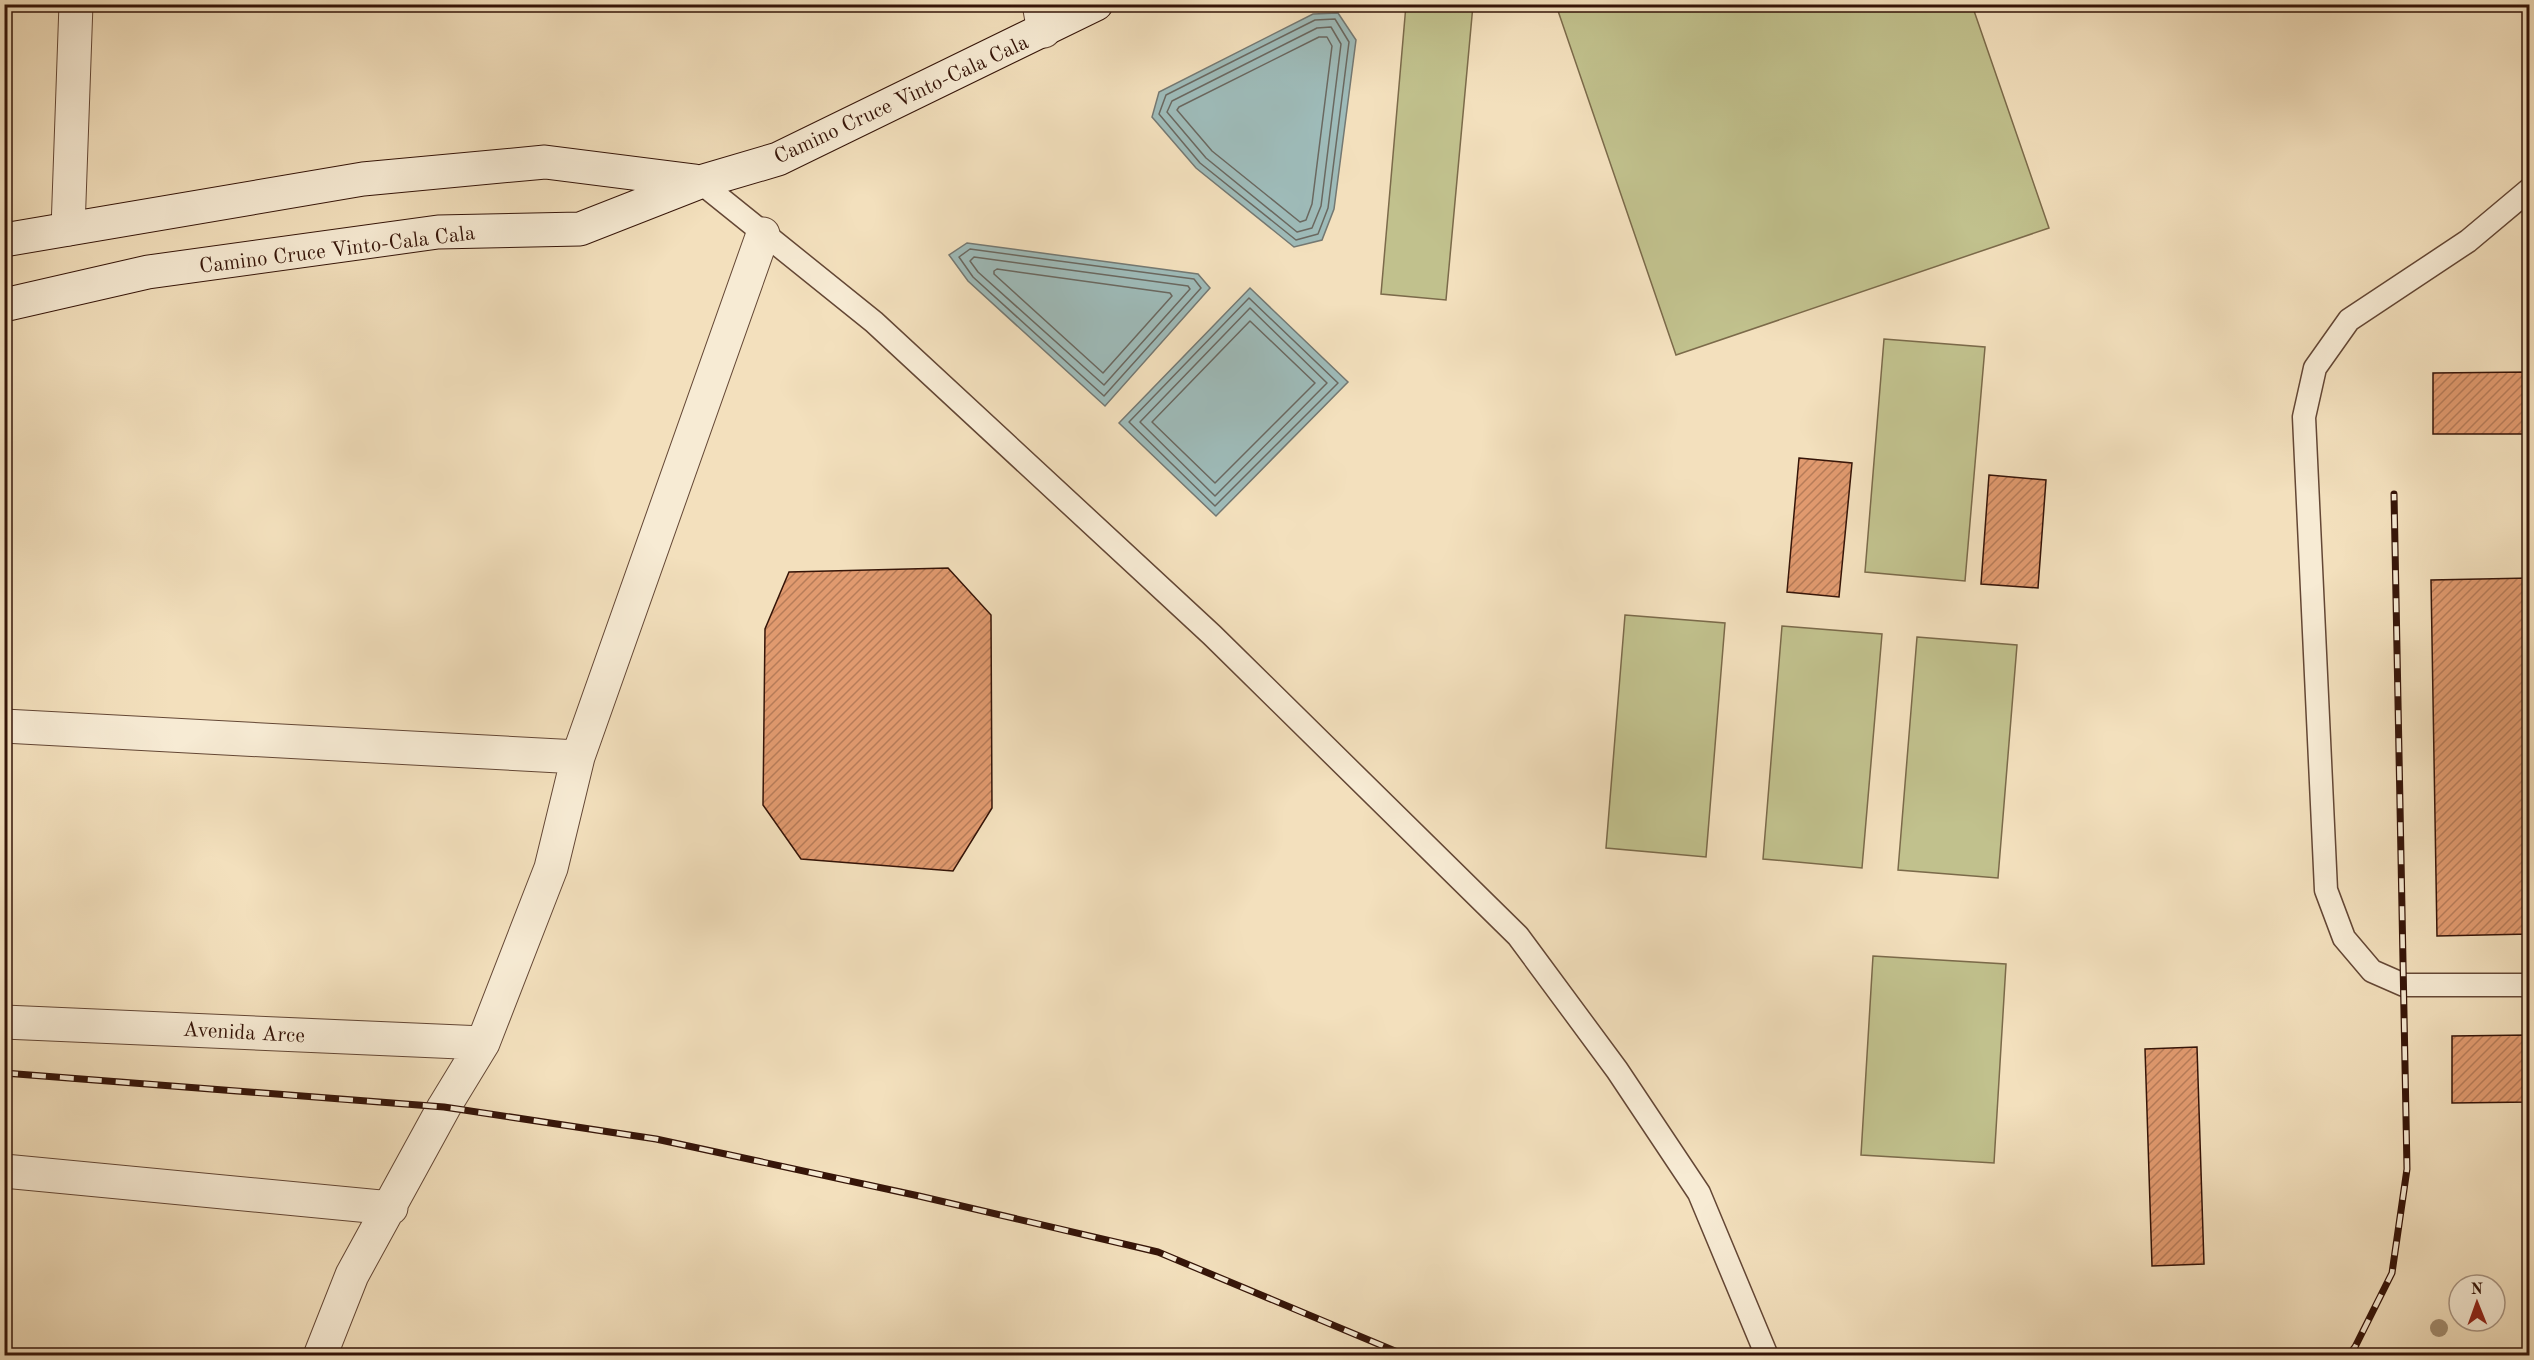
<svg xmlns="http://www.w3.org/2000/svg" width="2534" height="1360" viewBox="0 0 2534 1360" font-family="'Old Standard TT',serif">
<defs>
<pattern id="building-hatch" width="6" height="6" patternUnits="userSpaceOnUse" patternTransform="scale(1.5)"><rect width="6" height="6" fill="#e19a6f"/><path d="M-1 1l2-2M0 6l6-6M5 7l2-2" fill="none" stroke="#b77c59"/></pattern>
</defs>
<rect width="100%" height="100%" fill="#f3e0bd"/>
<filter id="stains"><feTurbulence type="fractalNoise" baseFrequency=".00333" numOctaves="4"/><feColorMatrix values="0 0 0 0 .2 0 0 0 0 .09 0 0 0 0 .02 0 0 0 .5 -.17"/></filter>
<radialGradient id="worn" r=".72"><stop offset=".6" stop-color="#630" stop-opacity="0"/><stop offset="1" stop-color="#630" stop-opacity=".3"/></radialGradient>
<path fill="#c1c18d" stroke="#7b6a4a" stroke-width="1.5" d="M1406,5H1473L1446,300L1381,294Z
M1556,5H1972L2049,228L1676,355Z
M1884,339L1985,347L1965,581L1865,572Z
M1625,615L1725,623L1706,857L1606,848Z
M1782,626L1882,634L1862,868L1763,859Z
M1917,637L2017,645L1998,878L1898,870Z
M1873,956L2006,964L1994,1163L1861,1155Z"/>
<path fill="#9ebbb9" stroke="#747872" stroke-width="1.5" d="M1338,13L1356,40L1334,209L1322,240L1294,247L1196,168L1152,117L1159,92L1313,14Z
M967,243L1198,274L1210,288L1105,406L968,281L949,255Z
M1250,288L1348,382L1216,516L1119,423Z"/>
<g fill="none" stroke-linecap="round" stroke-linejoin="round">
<path stroke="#6a6860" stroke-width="1.5" d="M1335,19L1349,42L1328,208L1318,234L1296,240L1200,163L1159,114L1166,95L1315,20Z
M1331,27L1341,44L1321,206L1312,228L1297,232L1206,158L1167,112L1172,101L1317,28Z
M1319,37H1327L1332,46L1312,204L1306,220L1300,222L1212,151L1177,110L1179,107Z
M970,249L1194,279L1201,288L1104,396L973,277L959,257Z
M974,257L1188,286L1190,289L1104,385L978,272L970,261Z
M997,269L1170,293L1172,296L1103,373L994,274V271Z
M1249,298L1338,383L1215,506L1129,422Z
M1250,308L1327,383L1215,496L1140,422Z
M1250,321L1315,383L1215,483L1152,422Z"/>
</g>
<path fill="url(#building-hatch)" stroke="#351408" stroke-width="1.5" d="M2530,372V434H2433V373Z
M1799,458L1852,463L1839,597L1787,592Z
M1989,475L2046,480L2038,588L1981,584Z
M948,568L991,615L992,808L953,871L801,859L763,805L765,629L789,572Z
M2530,578V934L2437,936L2431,580Z
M2530,1035V1102L2452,1103V1036Z
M2197,1047L2204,1264L2152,1266L2145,1049Z"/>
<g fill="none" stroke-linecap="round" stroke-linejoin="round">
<g stroke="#644735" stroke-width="25">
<path id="service" d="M700,182L874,322L1212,635L1518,936L1617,1070L1699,1193L1767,1356
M2530,189L2468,241L2349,320L2315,368L2304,417L2326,890L2344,938L2372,971L2404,985H2530"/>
</g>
<g stroke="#644735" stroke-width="35">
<path id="minor" d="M1039,4L1044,31
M68,229L76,4
M4,726L578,757
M4,1022L483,1043
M4,1171L391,1208
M320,1356L352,1275L444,1107L483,1043L551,868L578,757L763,234"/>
</g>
<g stroke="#351408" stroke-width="35">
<path id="secondary" d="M4,240L363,179L545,162L695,181
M4,305L148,272L438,232L580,229L700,182L778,159L1096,4"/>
</g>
<use href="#service" stroke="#f7ebd4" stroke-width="22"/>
<use href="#minor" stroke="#f7ebd4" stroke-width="33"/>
<use href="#secondary" stroke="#f7ebd4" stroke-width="33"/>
<g stroke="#351408" stroke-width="7">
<path id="rail" d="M4,1073L444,1107L656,1139L919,1196L1158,1252L1407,1356
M2348,1356L2355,1347L2392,1273L2407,1169L2394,494"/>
</g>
<use href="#rail" stroke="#f7ebd4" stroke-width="4.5" stroke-dasharray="14" stroke-linecap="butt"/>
</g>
<circle fill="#a28c6f" cx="2439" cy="1328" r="9"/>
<g text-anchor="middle" stroke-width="5" stroke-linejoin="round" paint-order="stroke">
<g font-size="21" fill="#351408" stroke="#f7ebd4">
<text transform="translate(901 99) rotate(-25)" y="7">Camino Cruce Vinto-Cala Cala</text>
<text transform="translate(337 249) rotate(-7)" y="7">Camino Cruce Vinto-Cala Cala</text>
<text transform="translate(244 1032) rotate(3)" y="7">Avenida Arce</text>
</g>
</g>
<rect width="2534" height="1360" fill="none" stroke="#f3e0bd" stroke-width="24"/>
<rect x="6" y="6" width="2522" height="1348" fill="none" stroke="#351408" stroke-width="3"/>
<rect x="12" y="12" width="2510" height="1336" fill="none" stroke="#351408" stroke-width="1.5"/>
<g transform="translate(2477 1303) rotate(359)"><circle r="28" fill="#f7ebd4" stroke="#a99582" stroke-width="1.5"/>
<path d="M0-4.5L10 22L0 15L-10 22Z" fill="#8f2418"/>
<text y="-9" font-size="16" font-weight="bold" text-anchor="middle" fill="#351408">N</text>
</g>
<rect width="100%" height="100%" filter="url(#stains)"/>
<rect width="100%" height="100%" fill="url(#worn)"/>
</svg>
